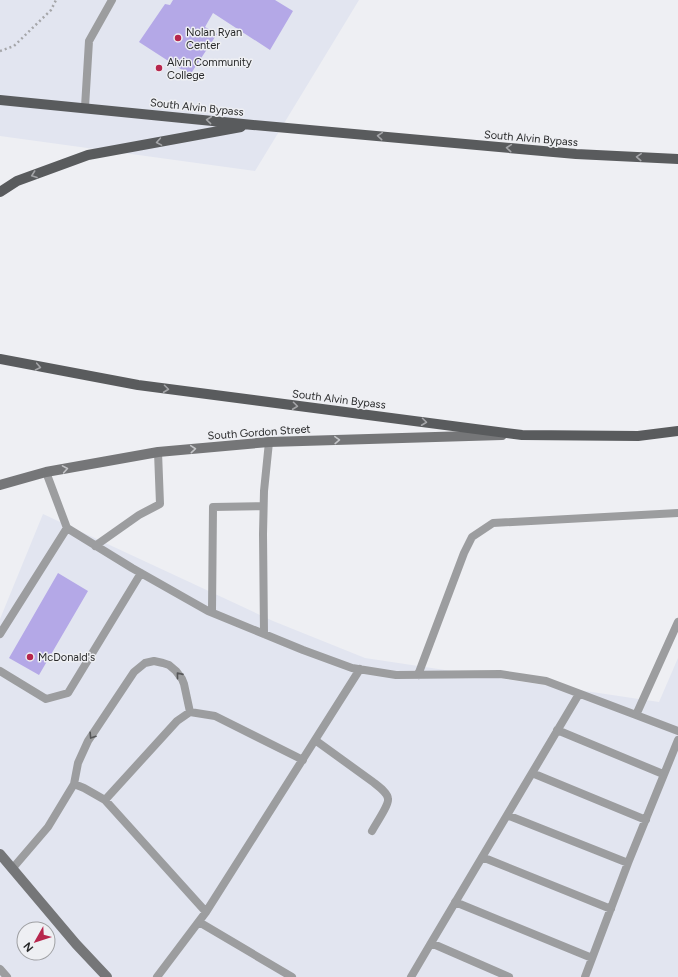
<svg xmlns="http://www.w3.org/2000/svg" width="678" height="977" viewBox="0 0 678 977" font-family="Figtree,sans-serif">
<rect width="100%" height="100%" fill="#eeeff3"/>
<path fill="#e2e5f0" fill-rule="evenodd" d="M0,0H359L255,171L0,136Z
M43,514L273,621L365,658L659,702L678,658V977H0V619ZM24,929H48V953H24Z"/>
<path fill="#b4a8e7" d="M173,0H275L293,11L270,50L213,13L205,27L217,34L190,75L139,42L165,4L170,5Z
M58,573L88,591L39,675L9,658Z"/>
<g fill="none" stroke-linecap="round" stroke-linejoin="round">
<path stroke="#a5a6a9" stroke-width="2.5" stroke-dasharray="2 3" stroke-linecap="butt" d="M0,51L14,46L51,10L56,0"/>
<path stroke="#9c9d9f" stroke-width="8" d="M85,107L89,41L112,0
M67,528L132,568L208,611L303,650L352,668L396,675L500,674L546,681L636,715
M95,546L139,515L160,504L158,452
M212,612L213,507L263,506
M678,622L636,715L678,731
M0,634L67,528L46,472
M264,634L263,534L264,491L269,442
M0,671L46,699L68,693L141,573
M418,675L464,553L472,537L493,523L678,513
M557,730L663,774
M315,740L373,782C378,786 388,793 388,799C389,805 375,825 372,831
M532,773L646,820
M74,784L78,763L88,741L134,672L145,663L154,661L163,663L169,665L176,671L182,679L184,684L190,712
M105,800L177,721L190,712L215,716L303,760
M507,815L628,863
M482,857L611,909
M12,869L48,827L74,784L84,788L105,800L206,912
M455,902L592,958
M199,922L292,977
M431,943L579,694
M0,969L7,977
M157,977L206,912L360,669
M411,977L431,943L509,977
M585,977L628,863L678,740"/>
<path stroke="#757678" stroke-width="10" d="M0,485L46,472L158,452L269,442L502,435
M0,854L76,944L107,977"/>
<path stroke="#595b5d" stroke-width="10" d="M0,100L253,125L576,154L678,159
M0,192L17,181L88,155L241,127
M0,359L138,385L522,435L638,436L678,431"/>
</g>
<defs><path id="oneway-chevron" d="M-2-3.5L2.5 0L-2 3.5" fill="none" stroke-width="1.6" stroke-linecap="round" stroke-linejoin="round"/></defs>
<g stroke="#a4a5a8">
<use href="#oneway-chevron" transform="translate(209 120) rotate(-174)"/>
<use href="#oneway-chevron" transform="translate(380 136) rotate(-175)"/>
<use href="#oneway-chevron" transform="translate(159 142) rotate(170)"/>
<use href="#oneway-chevron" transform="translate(509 148) rotate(-175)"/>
<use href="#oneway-chevron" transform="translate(639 157) rotate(-177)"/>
<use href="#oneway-chevron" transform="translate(34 175) rotate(160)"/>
<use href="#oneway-chevron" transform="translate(38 367) rotate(11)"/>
<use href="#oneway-chevron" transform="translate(166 389) rotate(7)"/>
<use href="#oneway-chevron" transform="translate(295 406) rotate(7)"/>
<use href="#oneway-chevron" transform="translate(424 422) rotate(7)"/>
</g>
<g stroke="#c4c5c8">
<use href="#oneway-chevron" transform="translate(337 440) rotate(-2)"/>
<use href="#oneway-chevron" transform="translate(193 449) rotate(-5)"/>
<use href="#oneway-chevron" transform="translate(65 469) rotate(-10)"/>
</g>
<g stroke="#565759">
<use href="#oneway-chevron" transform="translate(179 675) rotate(-129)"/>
<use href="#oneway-chevron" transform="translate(92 736) rotate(123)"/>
</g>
<g fill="#b7264d" stroke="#eeeff3" stroke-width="1.5">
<circle cx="178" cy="38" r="4"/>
<circle cx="159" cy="68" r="4"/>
<circle cx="30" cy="657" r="4"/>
</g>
<g text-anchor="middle" stroke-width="3" stroke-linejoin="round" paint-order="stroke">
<g font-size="11" fill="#28292a" stroke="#eeeff3" text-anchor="start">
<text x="186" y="36">Nolan Ryan<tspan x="186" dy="13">Center</tspan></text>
<text x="167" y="66">Alvin Community<tspan x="167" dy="13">College</tspan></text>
<text x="38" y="661">McDonald's</text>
</g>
<g font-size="11" fill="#28292a" stroke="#eeeff3">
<text transform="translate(197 107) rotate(6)" y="4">South Alvin Bypass</text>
<text transform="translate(531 138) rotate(5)" y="4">South Alvin Bypass</text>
<text transform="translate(339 399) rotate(7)" y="4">South Alvin Bypass</text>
<text transform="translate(259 432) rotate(-4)" y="4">South Gordon Street</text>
</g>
</g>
<g transform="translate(36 941) rotate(231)"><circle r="19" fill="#eeeff3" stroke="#9fa0a3"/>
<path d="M0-3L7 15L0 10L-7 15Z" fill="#b7264d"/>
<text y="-6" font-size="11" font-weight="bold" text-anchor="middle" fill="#28292a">N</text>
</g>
</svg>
